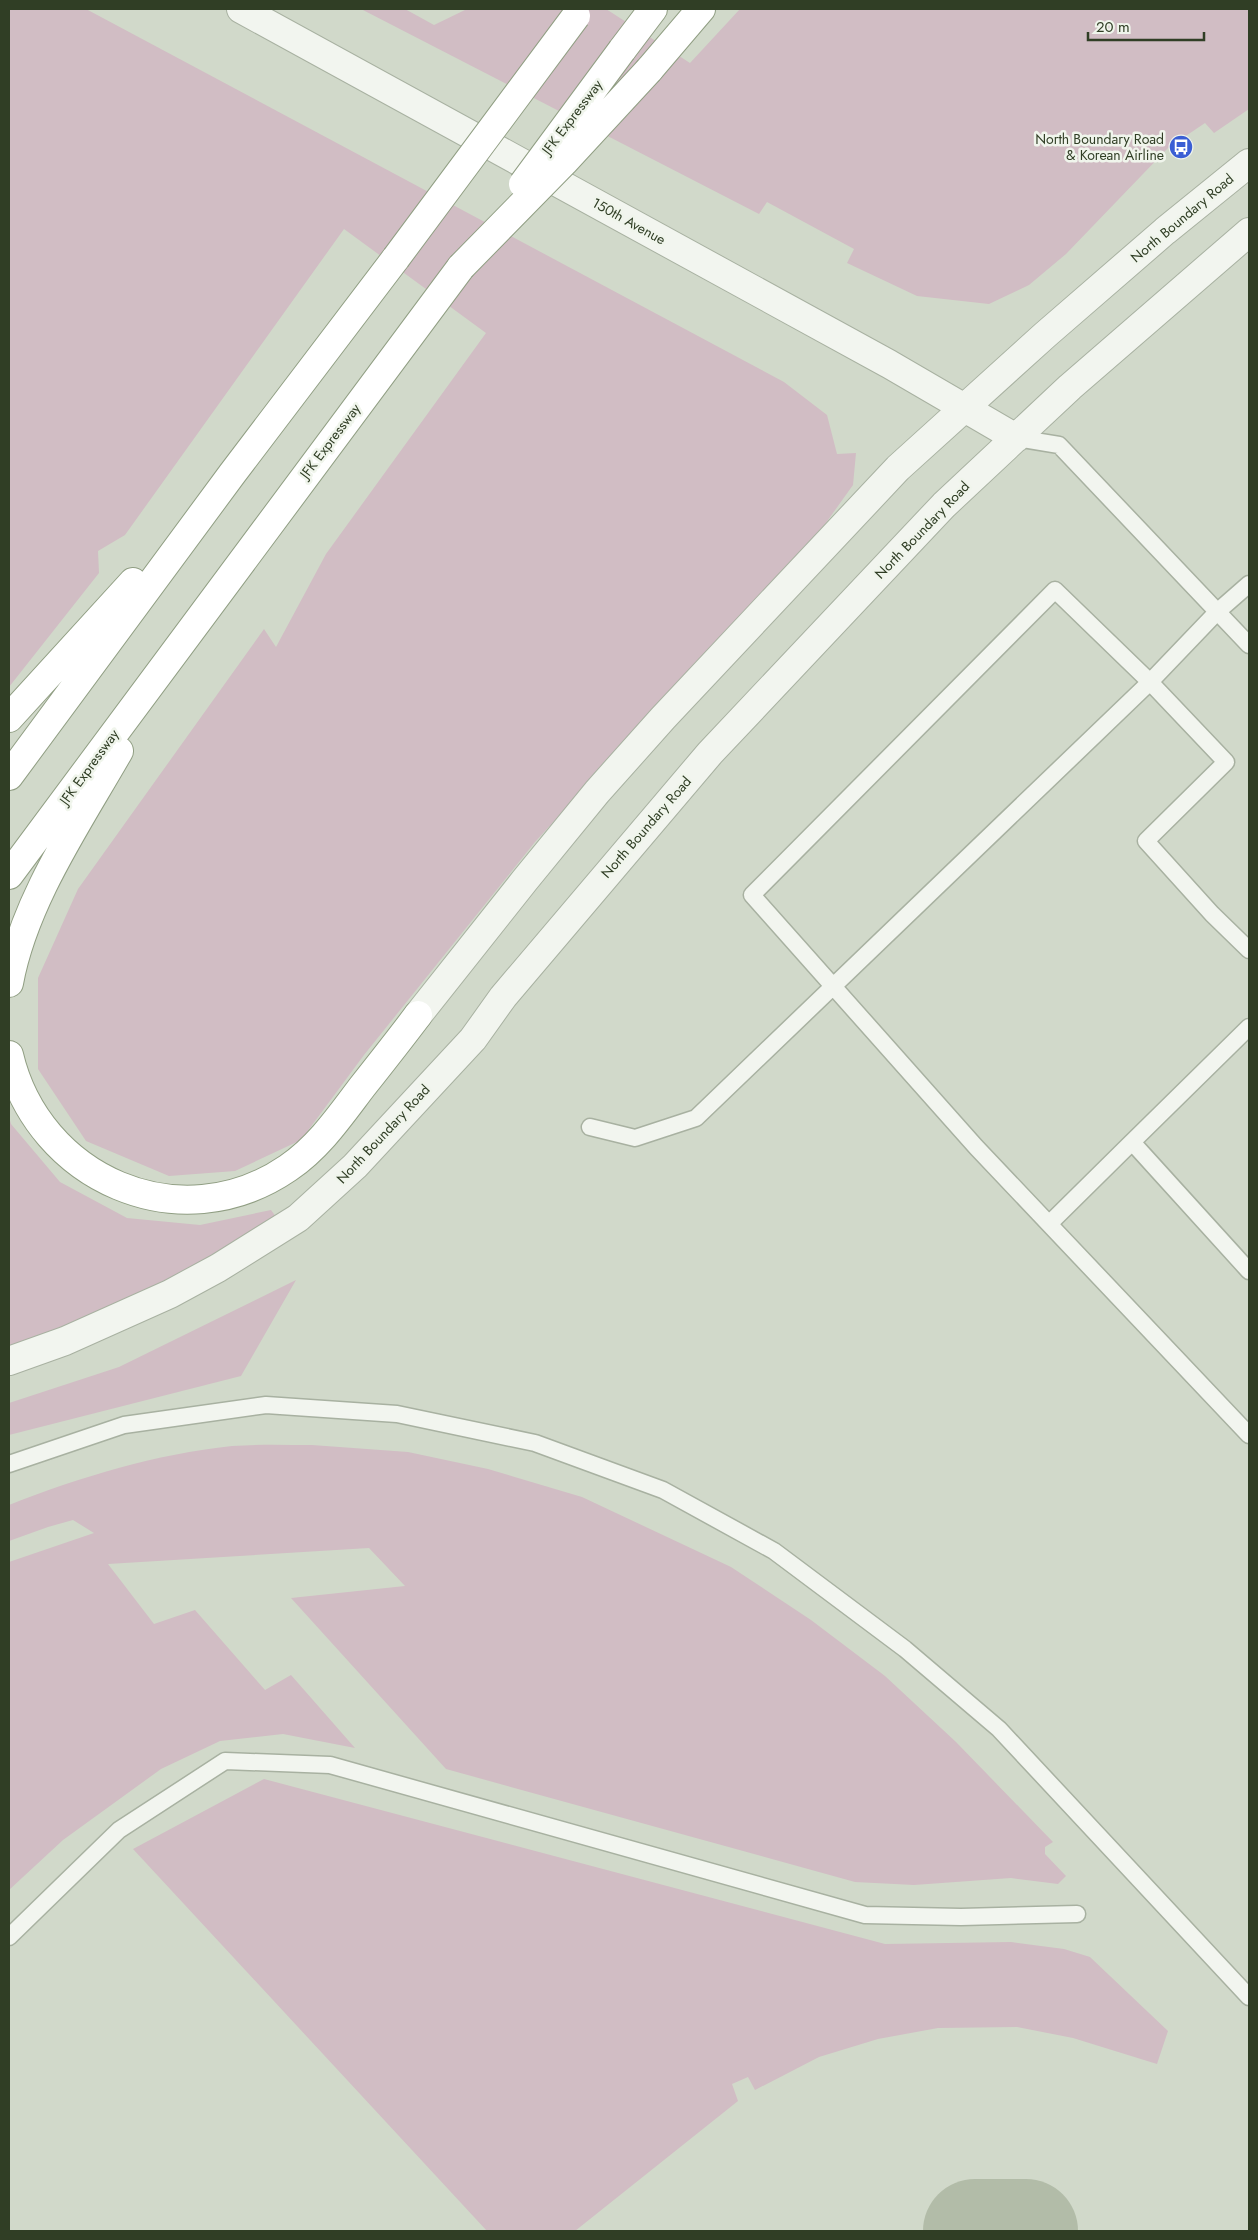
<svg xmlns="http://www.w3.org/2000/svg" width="1258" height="2240" viewBox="0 0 1258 2240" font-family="Jost,sans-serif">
<rect width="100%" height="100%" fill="#e1e7dc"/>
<path fill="#d1d9ca" d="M9,9H1249V2231H9Z"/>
<path fill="#d1bdc4" d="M9,9H86L784,382L827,415L837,454L856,453L853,485L823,527L535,842L364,1055L301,1140L235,1171L169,1176L86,1141L38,1069V978L78,889L264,629L276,647L326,554L486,333L344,229L125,535L98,551L99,573L9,687Z
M361,9H405L434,25L467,9H606L690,63L740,9H1249V109L1214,133L1205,123L1168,148L1066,254L1029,285L989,304L917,296L847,263L854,249L767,202L759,214Z
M9,1117L11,1124L60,1182L127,1218L200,1225L271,1210L279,1221L211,1265L9,1355Z
M296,1280L241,1376L9,1435V1403L119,1367Z
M312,1445L408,1452L488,1469L582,1497L731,1567L811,1620L885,1676L956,1742L1053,1842L1045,1847V1854L1066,1876L1058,1884L1011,1878L914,1885L855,1882L446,1769L291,1598L405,1586L369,1548L108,1564L154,1624L195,1610L265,1690L291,1675L355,1748L283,1734L220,1741L161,1769L63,1840L9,1890V1562L94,1533L73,1520L48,1527L9,1541V1505C80,1477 156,1454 232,1446C259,1444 286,1445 312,1445Z
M264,1779L885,1944L1011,1942L1064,1949L1090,1957L1168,2031L1157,2064L1073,2038L1017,2027L938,2028L878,2039L819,2057L755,2090L748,2077L732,2084L738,2101L575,2231H487L133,1849Z"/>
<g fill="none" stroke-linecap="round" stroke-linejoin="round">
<path stroke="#b2bca8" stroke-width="104" d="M975,2231H1026"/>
<g stroke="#a8b1a1" stroke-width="19">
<path id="service" d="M1016,438L1059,445L1249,645
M1249,950L1212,914L1146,841L1226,762L1150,682L1055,590L752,895L976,1147L1249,1435
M1249,1027L1132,1142L1249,1271
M590,1127L635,1138L696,1118L1150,682L1217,612L1249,584
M1049,1224L1132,1142
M9,1464L124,1425L266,1405L397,1414L535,1443L663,1490L774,1551L905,1649L999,1729L1249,1997
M9,1937L119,1830L225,1761L330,1765L865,1915L961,1917L1077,1914"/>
</g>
<g stroke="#a8b1a1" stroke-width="30">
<path id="minor" d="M241,9L889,364L1016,438
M418,1015L525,880L597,792L663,718L898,468L1045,335L1165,231L1249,163
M9,1361L65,1341L170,1294L218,1268L298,1218L355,1166L473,1039L503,997L710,753L944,505L1070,387L1249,232"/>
</g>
<g stroke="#909e83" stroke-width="30">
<path id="motorway" d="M622,50L653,9
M649,70L701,9
M9,718L133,582
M9,776L232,474L396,258
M9,875L461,267
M9,983C24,901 78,823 119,751
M9,1055C38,1179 180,1242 288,1168C319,1147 340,1116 362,1087C381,1063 400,1039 418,1015"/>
</g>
<use href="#service" stroke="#f2f5ef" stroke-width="16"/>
<use href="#minor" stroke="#f2f5ef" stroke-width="28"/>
<use href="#motorway" stroke="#fff" stroke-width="28"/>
<g stroke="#909e83" stroke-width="30" stroke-linecap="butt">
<path id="motorway-bridge" d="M523,184L622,50
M396,258L576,16
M461,267L564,162L649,70"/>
</g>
<use href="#motorway-bridge" stroke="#fff" stroke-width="28"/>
</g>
<defs>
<g id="bus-disc" transform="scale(1.25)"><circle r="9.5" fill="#3a5ed4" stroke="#f0f5ec"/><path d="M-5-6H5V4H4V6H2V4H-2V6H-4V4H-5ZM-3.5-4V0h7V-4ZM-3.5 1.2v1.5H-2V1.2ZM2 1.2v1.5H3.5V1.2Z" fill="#fff"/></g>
</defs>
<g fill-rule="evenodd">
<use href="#bus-disc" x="1181" y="147"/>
</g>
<g text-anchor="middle" stroke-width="5" stroke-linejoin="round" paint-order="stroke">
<g font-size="14" fill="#303e25" stroke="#f0f5ec">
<text transform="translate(572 117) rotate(-53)" y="5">JFK Expressway</text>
<text transform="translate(1182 218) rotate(-40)" y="5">North Boundary Road</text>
<text transform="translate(629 221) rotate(29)" y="5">150th Avenue</text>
<text transform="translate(330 441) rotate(-53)" y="5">JFK Expressway</text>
<text transform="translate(922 530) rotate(-46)" y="5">North Boundary Road</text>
<text transform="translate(89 767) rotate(-54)" y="5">JFK Expressway</text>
<text transform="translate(646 827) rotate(-49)" y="5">North Boundary Road</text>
<text transform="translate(383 1134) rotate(-47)" y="5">North Boundary Road</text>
</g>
<g font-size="14" fill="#303e25" stroke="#f0f5ec" text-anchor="end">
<text x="1164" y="144">North Boundary Road<tspan x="1164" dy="16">&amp; Korean Airline</tspan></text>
</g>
</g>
<rect width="1258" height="2240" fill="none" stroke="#303e25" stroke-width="20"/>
<path d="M1088 32v8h116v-8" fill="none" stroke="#303e25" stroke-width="2.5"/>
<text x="1096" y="32" font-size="15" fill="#303e25" stroke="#f0f5ec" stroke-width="4" paint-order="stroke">20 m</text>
</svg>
